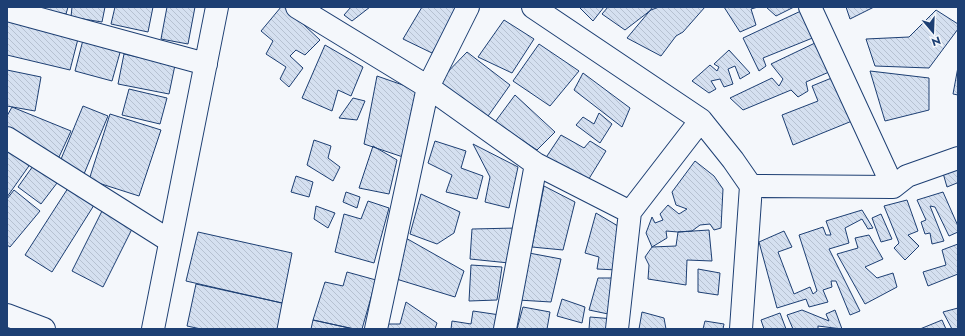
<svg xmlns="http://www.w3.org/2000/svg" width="965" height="336" viewBox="0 0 965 336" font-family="Jost,sans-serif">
<defs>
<pattern id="building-back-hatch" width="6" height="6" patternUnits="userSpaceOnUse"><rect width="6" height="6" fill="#d5e0f0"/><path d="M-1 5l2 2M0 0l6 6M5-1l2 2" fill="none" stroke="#b6c1d1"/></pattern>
</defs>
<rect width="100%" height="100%" fill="#f4f7fb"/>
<path fill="url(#building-back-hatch)" stroke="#1d3f73" d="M26,7H68L66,14Z
M72,7H105L102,22L71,17Z
M115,7H153L148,32L111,24Z
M167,7H195L188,44L161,39Z
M281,7H285L320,40L305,55L296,50L290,56L303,68L289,87L280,79L286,67L266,54L273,41L261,31Z
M351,7H370L352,21L344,15Z
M422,7H460L432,53L403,39Z
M579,7H604L593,21Z
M608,7H659L651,10L625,30L602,14Z
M653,7H705L683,32L676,36L661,56L627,38Z
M724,7H758L751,9L756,25L740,32Z
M766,7H794L776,16Z
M846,7H874L850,19Z
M803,10L815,37L763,58L766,66L759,71L743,38Z
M936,10L958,24V29L929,68L875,66L866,39L909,37Z
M7,18L79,35L70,70L7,55Z
M504,20L534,39L512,73L478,57Z
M83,40L121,49L112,81L75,71Z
M815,43L829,72L806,82L808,91L798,97L791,90L743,110L730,98L772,78L779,86L783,79L771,64Z
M539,44L579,71L550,106L513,81Z
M325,45L363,67L351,96L338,90L332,111L302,98Z
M729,50L750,73L740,79L735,66L728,69L733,84L724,87L720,79L711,81L716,89L709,93L692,81L710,65L717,71L719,67L714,64Z
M467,52L510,85L486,119L437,83Z
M124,54L175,65L169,94L118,84Z
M958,67V95L953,94Z
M7,70L41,77L35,111L7,106Z
M870,71L929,78V110L885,121Z
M583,73L630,108L622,127L574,90Z
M377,76L420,91L403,157L364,144Z
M834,77L852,121L793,145L782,115L818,101L812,86Z
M129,89L167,98L160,124L122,115Z
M515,95L555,132L537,150L495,122Z
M353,98L365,101L357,120L339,118Z
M83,106L108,116L84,174L59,164Z
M12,107L71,131L59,157L7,133V116Z
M599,113L612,124L600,143L576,125L583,117L594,124Z
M110,114L161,130L139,196L89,180Z
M561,135L584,148L590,141L606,151L587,182L545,159Z
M314,140L331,146L328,158L340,167L333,181L307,165Z
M435,141L466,151L461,168L483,176L477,199L446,192L452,175L428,163Z
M473,144L518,167L509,208L485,202L490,177Z
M7,145L31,163L7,197Z
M373,146L397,160L389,194L359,188Z
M695,161L714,176L723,189L721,228L714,230L710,224L700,225L692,231L678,232L666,231L667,238L652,247L646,233L652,217L655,223L663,220L660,214L668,205L679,214L687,209L676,205L672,192Z
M33,166L57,183L41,204L18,187Z
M958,168V184L957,183L947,187L943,173Z
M296,176L313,182L309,197L291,192Z
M70,185L96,202L52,272L25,255Z
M544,186L575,202L563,250L532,247Z
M14,190L40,211L10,247L7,245V199Z
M346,192L360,197L357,208L343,202Z
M943,192L958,226V232L949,236L935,207L930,206L944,241L932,244L930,233L925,234L921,222L926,220L917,200Z
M421,194L460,212L454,233L437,244L410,234Z
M907,200L918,231L908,235L919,246L905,260L894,248L899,243L884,206Z
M368,201L389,208L374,263L335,252L344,214L361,219Z
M316,206L335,213L328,228L314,219Z
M862,210L873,228L868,229L862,219L845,228L849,243L829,249L860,311L850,315L836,281H831L832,287L823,290L828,302L809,307L806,299L777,308L759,242L784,231L792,247L778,252L794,294L810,287L813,294L817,291L799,235L823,227L826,235H831L826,221Z
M102,211L133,227L103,287L72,271Z
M596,213L623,229L617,270L597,269L599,257L585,253Z
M881,214L892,239L881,242L872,218Z
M517,228L509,263L470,259L472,229Z
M709,230L712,261L687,260L686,285L648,279L649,265L645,257L652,247L676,246L678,232Z
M198,232L292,253L282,303L186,281Z
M869,235L883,259L865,267L877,278L893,273L897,287L865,304L837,254L858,248L855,238Z
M404,237L464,271L455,297L393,278Z
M958,244V274L928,286L923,272L946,265L942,250Z
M529,253L561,259L551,302L518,300Z
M471,265L502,267L497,300L469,301Z
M698,269L720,273L718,295L698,292Z
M347,272L376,280L362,329H354L313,320L325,282L343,286Z
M598,278H619L613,315L589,310Z
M196,284L282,303L277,329H201L187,326Z
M562,299L585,307L582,323L557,316Z
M406,302L437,323L435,329H383L384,324H400Z
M523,307L550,312L547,329H517Z
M958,308V329H952L943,312Z
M802,310L829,321L826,314L835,310L842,329L818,326V329H793L787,315Z
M473,311L500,315L497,329H451L452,321L471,324Z
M642,312L664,318L666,329H639Z
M780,313L786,329H764L761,320Z
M590,317L614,319L613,329H589Z
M313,320L354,329H311Z
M942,320L946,329H920Z
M705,321L724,324L723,329H703Z"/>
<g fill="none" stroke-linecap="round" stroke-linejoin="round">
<g stroke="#1d3f73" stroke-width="24">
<path id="minor" d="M297,7L428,87L536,164L630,212
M533,7L701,120L733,160L751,186L893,187L907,176L958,158
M810,7L893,187
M7,10L206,64
M7,138L170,241
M7,315L44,329
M153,329L217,7
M376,329L428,87L468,7
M505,329L536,164
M617,329L630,212L701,120
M741,329L751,186"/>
</g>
<use href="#minor" stroke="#f4f7fb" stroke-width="22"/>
</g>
<rect width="965" height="336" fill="none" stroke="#1d3f73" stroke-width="16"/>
<g transform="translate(933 32) rotate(161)" stroke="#f4f7fb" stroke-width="3" paint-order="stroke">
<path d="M0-3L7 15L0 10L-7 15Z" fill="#1d3f73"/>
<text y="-6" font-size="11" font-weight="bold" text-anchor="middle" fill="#1d3f73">N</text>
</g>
</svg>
